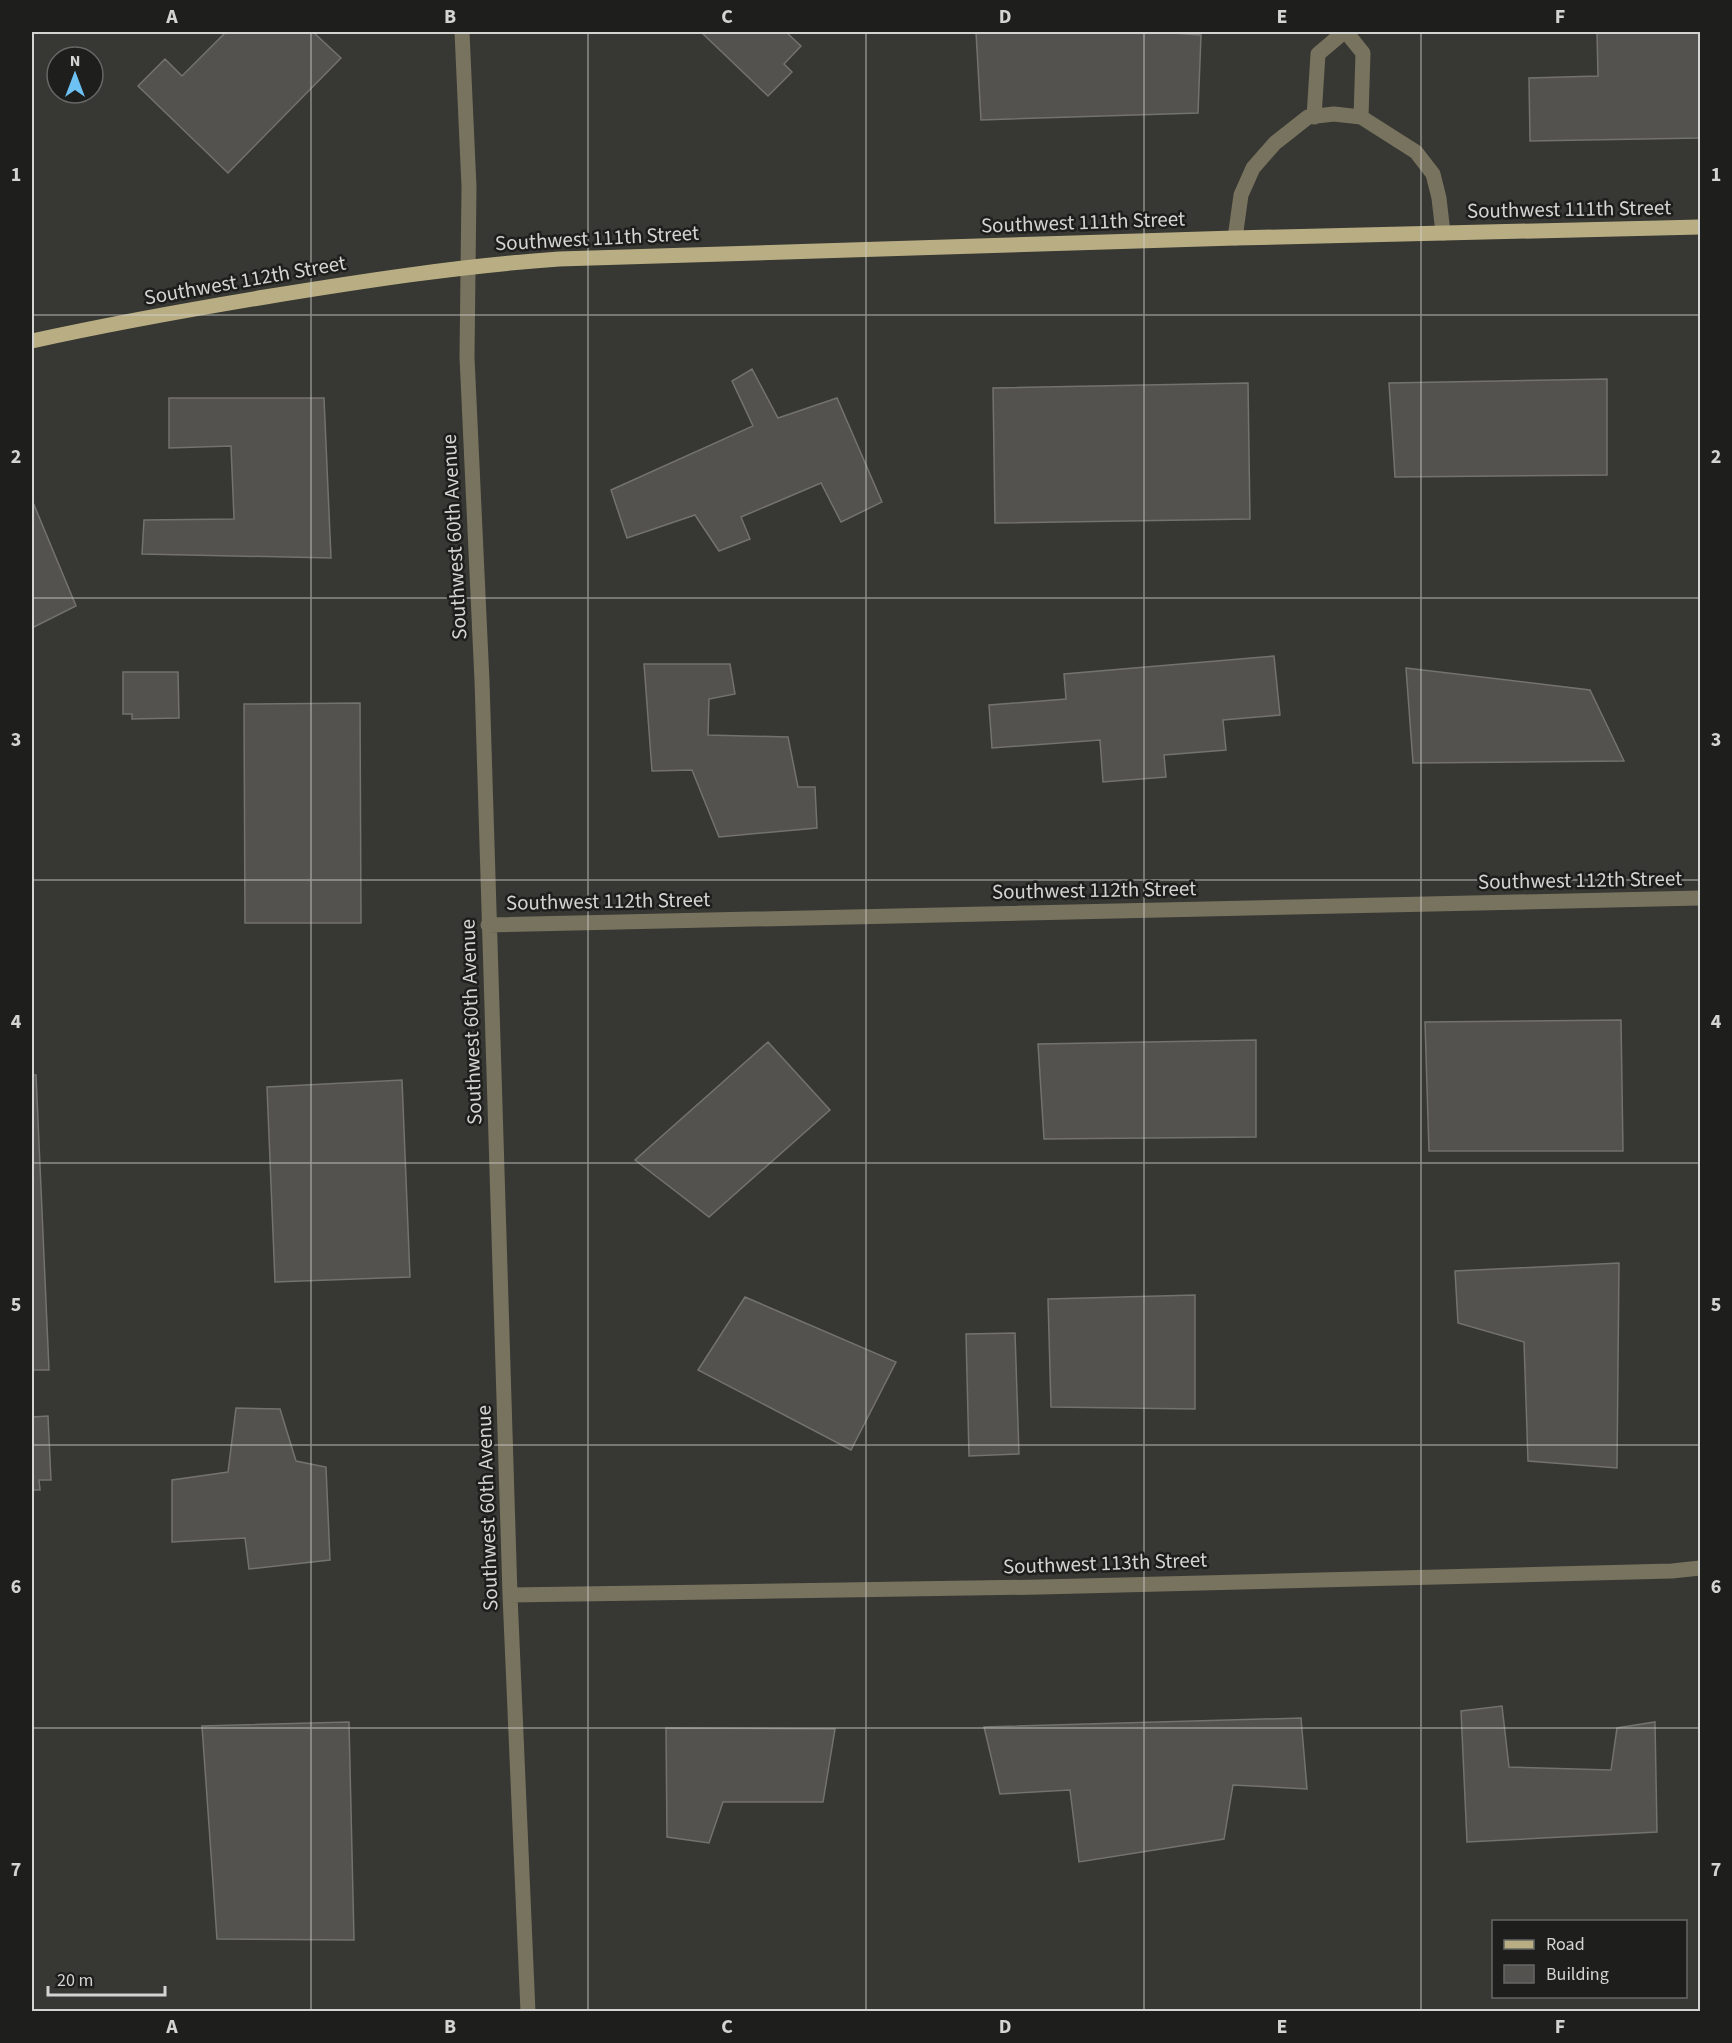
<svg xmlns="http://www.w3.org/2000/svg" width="1732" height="2043" viewBox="0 0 1732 2043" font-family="'Source Sans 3',sans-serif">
<rect width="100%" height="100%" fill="#373733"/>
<path fill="#53524f" stroke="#73726e" stroke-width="1.5" d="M226,32H313L341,58L228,173L138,86L165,59L182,76Z
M701,32H786L801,46L784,64L792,72L768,96Z
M976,32H1158L1201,35L1198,113L981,120Z
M1597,32H1700V138L1530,141L1529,78L1598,76Z
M752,369L778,418L837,398L882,502L841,522L821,483L741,517L750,539L719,551L695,515L627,538L611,490L753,426L732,381Z
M1607,379V475L1395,477L1389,383Z
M1248,383L1250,519L995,523L993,388Z
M169,398H324L331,558L142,554L144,520L234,519L231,446L169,448Z
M32,500L76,606L32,628Z
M1274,656L1280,715L1223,720L1226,750L1164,755L1166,777L1103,782L1100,740L992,748L989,705L1066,699L1064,674Z
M644,664H730L735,694L709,699L708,735L788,737L798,787H815L817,828L719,837L692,770L652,771Z
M1406,668L1590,690L1624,761L1413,763Z
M123,672H178L179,718L132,719V714H123Z
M360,703L361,923H245L244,704Z
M1621,1020L1623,1151H1429L1425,1022Z
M1256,1040V1137L1044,1139L1038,1044Z
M768,1042L830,1110L709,1217L635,1160Z
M32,1075H36L49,1370H32Z
M402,1080L410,1277L275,1282L267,1087Z
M1619,1263L1617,1468L1528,1461L1524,1342L1458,1323L1455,1271Z
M1195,1295V1409L1051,1407L1048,1299Z
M745,1297L896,1362L851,1450L698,1370Z
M1015,1333L1019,1454L969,1456L966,1334Z
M236,1408L280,1409L296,1461L326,1467L330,1560L249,1569L245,1538L172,1542V1480L228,1472Z
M48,1416L51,1480H39L40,1490H32V1417Z
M1502,1706L1509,1767L1611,1770L1617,1728L1655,1722L1657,1832L1467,1842L1461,1711Z
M1301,1718L1307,1789L1233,1785L1224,1839L1079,1862L1070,1790L1000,1794L984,1727Z
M349,1722L354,1940L217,1939L202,1726Z
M666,1728L835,1729L823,1802H723L709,1843L667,1837Z"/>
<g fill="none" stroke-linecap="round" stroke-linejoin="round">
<path stroke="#78735e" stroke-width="15" d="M462,32L469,187L467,357L482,681L510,1595L528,2012
M1346,32L1363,53L1361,117
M1314,117L1318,54L1344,32
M1235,238L1241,195L1253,168L1275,143L1308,117L1334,114L1361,117L1416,152L1433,174L1439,198L1443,233
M488,925L1700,898
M510,1595L1041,1587L1672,1571L1700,1568"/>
<path stroke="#b9ae83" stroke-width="15" d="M32,341C109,324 187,310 265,297C363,281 460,266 559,259L1235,238L1700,227"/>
</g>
<path fill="none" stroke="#d4d4d2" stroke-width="1.5" stroke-opacity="0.55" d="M311,32V2012M588,32V2012M866,32V2012M1144,32V2012M1421,32V2012M32,315H1700M32,598H1700M32,880H1700M32,1163H1700M32,1445H1700M32,1728H1700"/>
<g text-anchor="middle" stroke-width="5" stroke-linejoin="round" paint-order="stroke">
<g font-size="21" fill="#d4d4d2" stroke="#1e1e1d">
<text transform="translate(1569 209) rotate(-1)" y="7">Southwest 111th Street</text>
<text transform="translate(1083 222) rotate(-2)" y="7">Southwest 111th Street</text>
<text transform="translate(597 238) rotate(-3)" y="7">Southwest 111th Street</text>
<text transform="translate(245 280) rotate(-10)" y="7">Southwest 112th Street</text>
<text transform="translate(454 537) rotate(-93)" y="7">Southwest 60th Avenue</text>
<text transform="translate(1580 880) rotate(-1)" y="7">Southwest 112th Street</text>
<text transform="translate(1094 890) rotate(-1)" y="7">Southwest 112th Street</text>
<text transform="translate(608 901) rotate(-1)" y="7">Southwest 112th Street</text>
<text transform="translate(471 1022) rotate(-92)" y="7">Southwest 60th Avenue</text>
<text transform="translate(487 1508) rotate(-92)" y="7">Southwest 60th Avenue</text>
<text transform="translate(1105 1563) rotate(-2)" y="7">Southwest 113th Street</text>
</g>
</g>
<rect width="1732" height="2043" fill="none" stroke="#1e1e1d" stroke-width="66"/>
<rect x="1492" y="1920" width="195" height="78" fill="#1e1e1d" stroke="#676765" stroke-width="1.5"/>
<rect x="1504" y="1940" width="30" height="9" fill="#b9ae83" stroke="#676765" stroke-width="1.5"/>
<text x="1546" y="1950" font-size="18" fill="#d4d4d2">Road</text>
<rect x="1504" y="1965" width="30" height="18" fill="#53524f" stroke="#676765" stroke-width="1.5"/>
<text x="1546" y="1980" font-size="18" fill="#d4d4d2">Building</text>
<g transform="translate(75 75)"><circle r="28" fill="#1e1e1d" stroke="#676765" stroke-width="1.5"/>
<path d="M0-4.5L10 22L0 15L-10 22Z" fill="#6dc2f3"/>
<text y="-9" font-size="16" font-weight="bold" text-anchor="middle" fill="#d4d4d2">N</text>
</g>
<path d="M48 1986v9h117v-9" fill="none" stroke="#d4d4d2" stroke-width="3"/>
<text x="57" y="1986" font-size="18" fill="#d4d4d2" stroke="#1e1e1d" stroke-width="4.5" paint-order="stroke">20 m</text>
<rect x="33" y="33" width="1666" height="1977" fill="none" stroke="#d4d4d2" stroke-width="2"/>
<g font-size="20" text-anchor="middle" font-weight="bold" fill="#d4d4d2">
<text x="172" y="23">A</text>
<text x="450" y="23">B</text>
<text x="727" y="23">C</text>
<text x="1005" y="23">D</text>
<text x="1282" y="23">E</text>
<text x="1560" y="23">F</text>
<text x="16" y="181">1</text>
<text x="1716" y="181">1</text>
<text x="16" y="463">2</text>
<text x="1716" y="463">2</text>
<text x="16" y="746">3</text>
<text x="1716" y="746">3</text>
<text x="16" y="1028">4</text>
<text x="1716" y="1028">4</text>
<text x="16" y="1311">5</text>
<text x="1716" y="1311">5</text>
<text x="16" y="1593">6</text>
<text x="1716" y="1593">6</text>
<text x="16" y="1876">7</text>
<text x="1716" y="1876">7</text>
<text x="172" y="2033">A</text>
<text x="450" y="2033">B</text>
<text x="727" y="2033">C</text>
<text x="1005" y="2033">D</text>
<text x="1282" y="2033">E</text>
<text x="1560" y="2033">F</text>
</g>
</svg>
